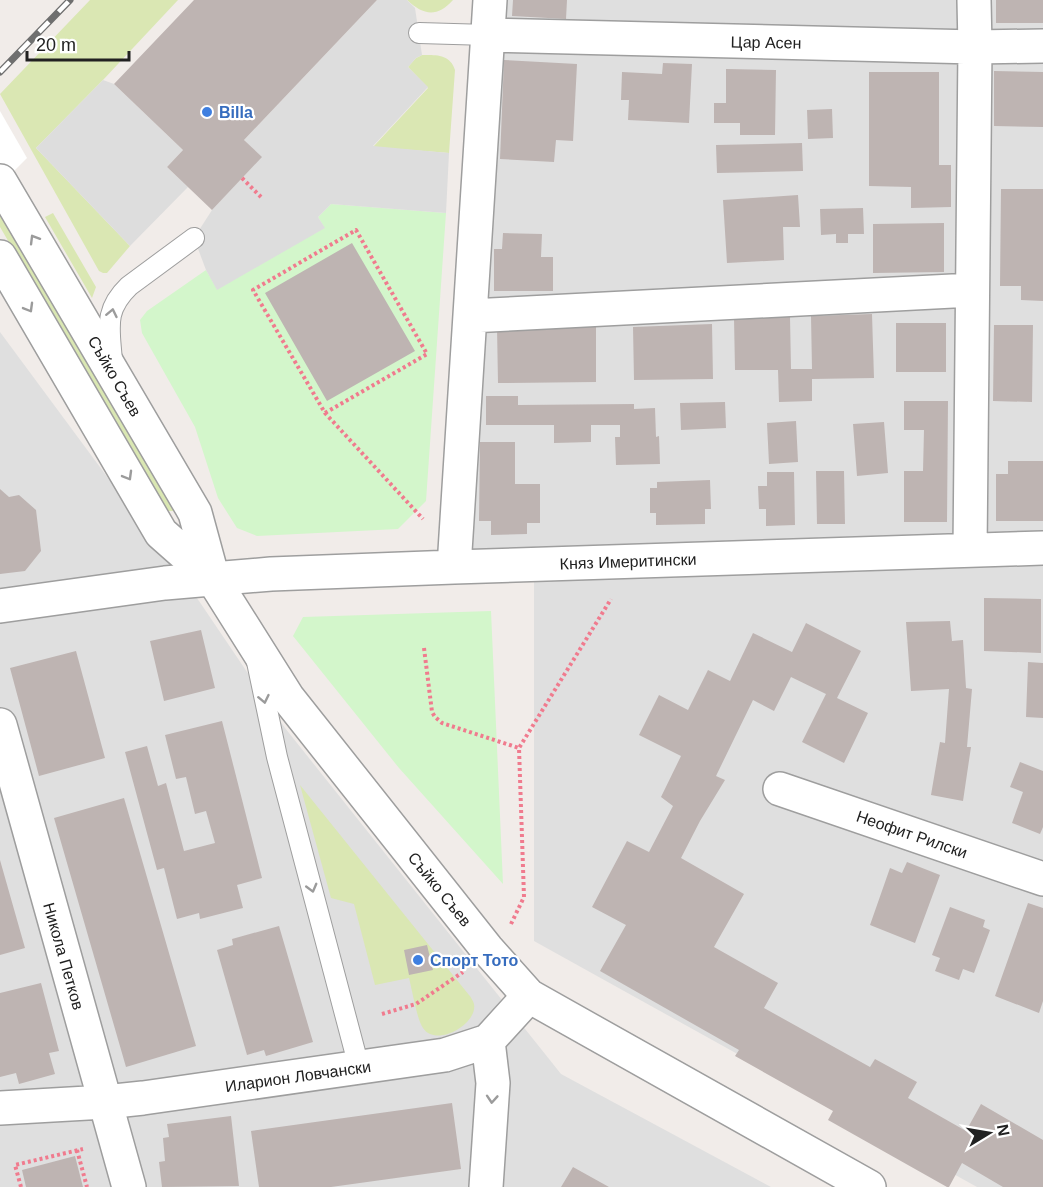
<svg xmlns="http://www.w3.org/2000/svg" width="1043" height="1187" viewBox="0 0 1043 1187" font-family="Helvetica,sans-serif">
<rect width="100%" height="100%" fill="#f1ece9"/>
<path fill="#dfdfdf" d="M499,0H1043V1187H977L534,941V551L466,555Z
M0,332L199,601L285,728L561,1074L771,1187H0Z"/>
<path fill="#dae7b3" d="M90,0H178L103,80L36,148L130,246L107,273H103L99,271L0,94Z
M407,0H453C437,18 423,15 407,0Z
M422,55C436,55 450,54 455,70L449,153L373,147L428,88L408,67L416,58Z
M0,206L174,509L173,511H166L0,227Z
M53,213L96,287L92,298L45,217Z
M300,785L469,995C471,997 473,1001 474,1004C478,1024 436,1048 423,1028C417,1020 412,989 409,978L375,985L354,904L331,898Z"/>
<path fill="#d3f6cb" d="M331,204L446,213L426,501L398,529L257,536L237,528L218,498L195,427L142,333L140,320L147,311L206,270L217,289L324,227L318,217Z
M491,611L503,884L399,768L293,636L303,617Z"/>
<path fill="#ddd" d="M377,0H407L415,8L422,55L416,58L408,67L428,87L373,146L449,153L446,213L331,204L318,217L325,228L217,290L206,270L194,238L212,210L261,157L244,140Z
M103,80L114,84L183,150L167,167L188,187L130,246L36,148Z"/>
<path fill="#fff" d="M0,111L27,158L0,185Z"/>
<path fill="#beb4b2" d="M194,0H377L244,140L262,157L212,210L167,167L183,150L114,84Z
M513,0H567L566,19L512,16Z
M996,0H1043V23H996Z
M504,60L577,64L573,141L556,140L554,162L500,159Z
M663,63L692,64L689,123L628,120L629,100H621L622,72L662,74Z
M726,69L776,70L775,135H740V123H714V103H726Z
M994,71L1043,72V127L994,126Z
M869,72H939V165H951V207L911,208V187L869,186Z
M832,109L833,138L808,139L807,110Z
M802,143L803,171L717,173L716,145Z
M1001,189H1043V301L1021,300V286H1000Z
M798,195L800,227H783L784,260L727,263L723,200Z
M863,208L864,234H848V243H836V234L821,235L820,209Z
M944,223V272L873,273V224Z
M503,233L542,234L541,257H553V291H494V249H502Z
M352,243L415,351L327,401L265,293Z
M872,314L874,378L812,379V401L779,402L778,370H735L734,318L790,317L791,369H812L811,316Z
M896,323H946V372H896Z
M712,324L713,379L634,380L633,327Z
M596,325V382L498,383L497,327Z
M994,325H1033L1032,402L993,401Z
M486,396H518V405L634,404V409L655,408L656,437L659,436L660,464L616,465L615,437H620V425H591V442L554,443V425H486Z
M904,401H948L947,522H904V471H923L924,430H904Z
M725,402L726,428L681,430L680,403Z
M796,421L798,462L769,464L767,423Z
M884,422L888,473L857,476L853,424Z
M480,442H515V484H540V523H527V534L491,535V521H479Z
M1008,461H1043V521H996V474H1008Z
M816,471H844L845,524H817Z
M767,472H794L795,525L766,526V509H759L758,486H767Z
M710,480L711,509H705V524L656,525V513H650V488H657V482Z
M0,489L9,497L19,495L36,510L41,551L25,571L0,574Z
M984,598L1041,599V653L984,651Z
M950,621L952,641L963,640L966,688L972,689L967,747H971L963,801L931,795L940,742L945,743L949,689L911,691L906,622Z
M806,623L861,651L837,698L868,713L844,763L802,742L826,694L791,677L774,711L753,700L716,776L725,780L700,821L681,858L744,894L714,947L778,983L764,1008L870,1067L875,1059L917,1082L908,1098L966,1131L981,1104L1043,1140V1187H1003L962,1163L949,1187H947L828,1120L833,1111L735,1056L739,1050L600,971L626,925L592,907L627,841L649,852L673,806L661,797L681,756L639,735L659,695L688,710L708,670L730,681L753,633L792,652Z
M201,630L215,688L164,701L150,641Z
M76,651L105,758L39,776L10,668Z
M1028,662L1043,663V718L1026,717Z
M222,721L262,878L237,885L243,908L200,919L199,913L177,919L164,868L157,870L125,752L147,746L158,786L166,783L184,851L215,843L206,811L195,814L186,777L176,779L165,735Z
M1020,762L1043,771V827L1040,834L1012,823L1023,792L1010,787Z
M124,798L196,1046L126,1067L54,818Z
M0,860L25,948L0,955Z
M907,862L940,875L915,943L870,925L890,868L902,873Z
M1028,903L1043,908V1001L1039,1013L995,996Z
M950,907L985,920L983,927L990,930L974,973L963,969L959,980L935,971L940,958L932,955Z
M279,926L313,1042L266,1056L264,1050L247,1055L217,950L233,945L232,939Z
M427,945L433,970L409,975L404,950Z
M41,983L59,1051L49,1053L55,1074L19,1084L16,1073L0,1077V993Z
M452,1103L461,1169L331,1187H259L251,1131Z
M231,1116L239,1186L162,1187L159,1162L165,1161L163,1138L169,1137L167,1124Z
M75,1156L83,1187H26L22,1170Z
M573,1167L609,1187H561Z"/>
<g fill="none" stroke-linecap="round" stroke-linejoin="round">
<g stroke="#9e9e9e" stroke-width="22">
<path id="service" d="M419,33L488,35
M112,362C110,329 103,311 129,286L194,238
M257,662L277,757L359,1067"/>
</g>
<g stroke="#9e9e9e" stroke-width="36">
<path id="minor" d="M488,35L975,47L1043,46
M470,316L972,290
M970,550L975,47L974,0
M454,567L490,0
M0,606L165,583L271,574L454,567L1043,548
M0,725L129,1187
M780,789L1043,879
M0,1108L105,1102L143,1098L445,1055L488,1041L529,996
M486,1187L493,1083L488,1041"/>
</g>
<g stroke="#9e9e9e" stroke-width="36">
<path id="tertiary" d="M0,181L191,506L195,513L213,579L288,698L487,949L529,996L869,1187
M0,257L161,533L213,579"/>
</g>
<path stroke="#f07b8e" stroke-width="4" stroke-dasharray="3 3" stroke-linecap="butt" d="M242,178L261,197
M325,413L427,354L356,230L253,290L325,413L423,519
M424,648L432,712L435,717L442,723L519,748
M511,924L524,897L519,748L611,599
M382,1014L416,1004L463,972
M77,1150L87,1187
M21,1187L15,1165L83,1149"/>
<use href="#service" stroke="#fff" stroke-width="20"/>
<use href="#minor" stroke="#fff" stroke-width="33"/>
<use href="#tertiary" stroke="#fff" stroke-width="33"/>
<g stroke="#6f6f6f" stroke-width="7">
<path id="rail" d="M0,72L70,0"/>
</g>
<use href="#rail" stroke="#fff" stroke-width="4.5" stroke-dasharray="14" stroke-linecap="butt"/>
</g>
<defs><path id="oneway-chevron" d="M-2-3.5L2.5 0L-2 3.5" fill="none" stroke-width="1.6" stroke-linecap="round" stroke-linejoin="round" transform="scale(1.5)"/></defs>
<g stroke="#9b9b9b">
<use href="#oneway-chevron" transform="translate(34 239) rotate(-121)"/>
<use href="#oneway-chevron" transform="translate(29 308) rotate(60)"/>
<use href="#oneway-chevron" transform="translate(112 313) rotate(-78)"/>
<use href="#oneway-chevron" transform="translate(128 476) rotate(60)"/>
<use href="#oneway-chevron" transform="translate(264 699) rotate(78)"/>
<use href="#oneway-chevron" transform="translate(312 888) rotate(75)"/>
<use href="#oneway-chevron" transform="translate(492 1099) rotate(94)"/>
</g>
<g fill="#3f7fe0" stroke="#fff" stroke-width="2">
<circle cx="207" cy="112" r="6"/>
<circle cx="418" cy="960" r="6"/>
</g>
<g text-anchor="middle" stroke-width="4.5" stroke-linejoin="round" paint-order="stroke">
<g font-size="16" fill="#212121" stroke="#fff">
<text transform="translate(766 42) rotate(1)" y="6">Цар Асен</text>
<text transform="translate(115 376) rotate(60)" y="6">Съйко Съев</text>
<text transform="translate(628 561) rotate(-2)" y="6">Княз Имеритински</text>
<text transform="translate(912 834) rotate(19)" y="6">Неофит Рилски</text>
<text transform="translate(440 889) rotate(51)" y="6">Съйко Съев</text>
<text transform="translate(64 956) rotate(74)" y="6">Никола Петков</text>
<text transform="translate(298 1076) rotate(-8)" y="6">Иларион Ловчански</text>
</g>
<g font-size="16" font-weight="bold" fill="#366cbe" stroke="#fff" text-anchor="start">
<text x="219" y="118">Billa</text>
<text x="430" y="966">Спорт Тото</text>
</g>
</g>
<g transform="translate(989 1133) rotate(79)" stroke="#ffffff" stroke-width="4.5" paint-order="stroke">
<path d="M0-4.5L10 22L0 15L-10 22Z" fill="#212121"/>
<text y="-9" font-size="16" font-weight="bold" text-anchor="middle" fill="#212121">N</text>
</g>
<path d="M27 51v9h102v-9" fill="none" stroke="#212121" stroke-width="3"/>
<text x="36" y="51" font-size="18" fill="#212121" stroke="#ffffff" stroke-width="4.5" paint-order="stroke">20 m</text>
</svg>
